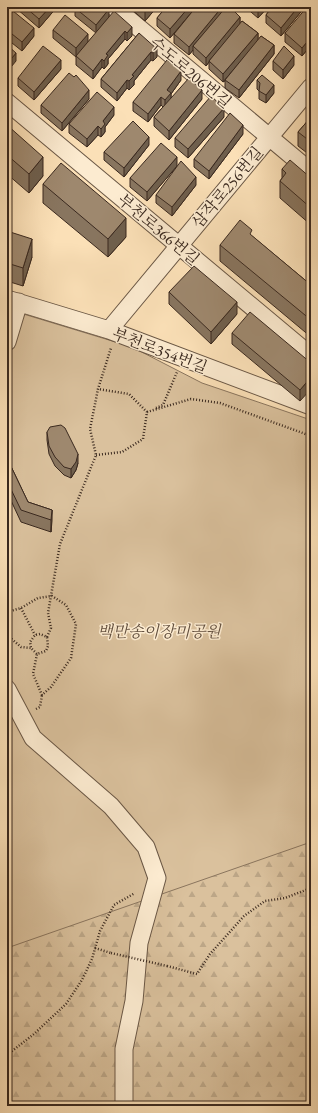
<svg xmlns="http://www.w3.org/2000/svg" width="318" height="1113" viewBox="0 0 318 1113" font-family="'EB Garamond','Noto Serif KR',serif">
<defs>
<pattern id="forest-firs" width="22" height="20" patternUnits="userSpaceOnUse"><rect width="22" height="20" fill="#dac19d"/><path d="M5 1l3.5 6h-7zM16 11l3.5 6h-7z" fill="#bca687"/></pattern>
</defs>
<rect width="100%" height="100%" fill="#fbe0b7"/>
<filter id="stains"><feTurbulence type="fractalNoise" baseFrequency=".005" numOctaves="4"/><feColorMatrix values="0 0 0 0 .2 0 0 0 0 .09 0 0 0 0 .02 0 0 0 .5 -.17"/></filter>
<radialGradient id="worn" r=".72"><stop offset=".6" stop-color="#630" stop-opacity="0"/><stop offset="1" stop-color="#630" stop-opacity=".3"/></radialGradient>
<path fill="url(#forest-firs)" stroke="#8a755e" d="M311,474V1106H7V553Z"/>
<path fill="#dac19d" stroke="#8a755e" d="M7,309L132,347L202,383L311,420V842L7,948Z"/>
<g fill="none" stroke-linecap="round" stroke-linejoin="round">
<g stroke="#6a5745" stroke-width="19">
<path id="minor" d="M114,7L311,172
M7,102L311,356
M7,299L109,330L311,406
M109,330L311,87
M7,342L19,302
M7,689L33,738L111,806L146,847L157,878L139,943L134,1001L124,1049V1106"/>
</g>
<path stroke="#3a291f" stroke-width="2.5" stroke-dasharray="1 2" stroke-linecap="butt" d="M156,408L163,405L177,372
M147,412L191,399L220,403L311,436
M96,455L122,452L143,439L147,412L129,394L98,389
M21,608L35,635
M7,612L21,608L38,598L52,596L66,605L76,624L71,658L51,687L42,695L33,674L37,654L46,651L48,646L47,637L40,634L35,635L30,642L31,648L37,654
M7,635L21,647L31,648
M47,637L51,628L48,613L60,544L96,455L90,429L98,389L111,348
M36,709L40,707L42,695
M95,948L111,953
M167,966L197,974L210,954L244,916L265,901L285,898L311,888
M7,1055L34,1034L66,1004L82,980L92,959L100,931L114,905L135,893"/>
<use href="#minor" stroke="#fcebd0" stroke-width="17"/>
<path stroke="#3a291f" stroke-width="2.5" stroke-dasharray="1 2" stroke-linecap="butt" d="M111,953L167,966"/>
</g>
<path fill="#88755f" stroke="#3a291f" d="M17,7H57L39,28L17,9Z
M129,7H157L145,21Z
M166,7H230L240,17V24L242,21L258,33V41L261,36L274,45V54L239,98L225,88V81L223,82L209,69V62L206,66L193,54V50L189,55L174,43V34L190,14L170,38L157,26V18Z
M245,7H268L258,18Z
M272,7H305L281,36L266,23V15Z
M311,7V45L302,56L285,42V33Z
M75,8L109,17L132,36L127,41L125,39L108,59V64L104,69L102,67L93,79L76,65V57L53,38V30L88,42L96,33L75,16Z
M7,19L34,36L22,51L7,39Z
M139,33L157,57L153,61L151,60L134,81V85L129,90L127,88L117,101L101,87V79Z
M273,61L294,65L283,79L273,70Z
M61,69L34,100L18,86V78Z
M74,77L89,99L62,131L41,113V105Z
M181,80L171,94V99H202L169,140L154,126V117L163,107L161,105L148,122L133,111V102Z
M257,80L274,93L266,103L259,99V91L257,89Z
M114,115L105,127V132L101,137L98,135L87,147L69,133V124Z
M224,117L188,158L175,147V138Z
M311,117V156L298,146V132Z
M7,125L43,176L29,193L7,174Z
M243,134L209,179L194,167V159Z
M149,145L124,177L104,160V152Z
M177,166L147,201L130,187V178Z
M282,169L311,178V225L280,198V181L282,178Z
M43,184L126,237L108,257L43,203Z
M196,185L172,216L156,203V195Z
M7,231L32,257L23,286L7,281Z
M252,236L311,285V337L220,261V245Z
M169,292L237,314L211,344L169,304Z
M232,333L311,363L300,401L232,344Z
M47,432L78,463L76,470L71,478L64,475L55,466L49,454L47,440Z
M7,458L28,502L52,510L51,532L21,522L7,492Z"/>
<path fill="#6f5f4d" stroke="#3a291f" d="M7,7H12L7,14Z
M50,7H57L39,28V19Z
M145,7H157L145,21Z
M189,7H196L170,38V29Z
M222,7H227L193,46V50L189,55V47Z
M261,7H268L258,18V10Z
M298,7H305L281,36V28Z
M109,9V17L96,33V25Z
M240,17V25L209,61V62L206,66V58Z
M132,27V36L127,41V33Z
M34,28V36L22,51V42Z
M125,31V39L108,59V64L104,69V61L106,54Z
M258,33V41L223,82V74Z
M88,34V42L76,57V48Z
M311,37V45L302,56V48Z
M274,45V54L239,98V90Z
M157,49V57L153,61V53Z
M151,52V60L134,81V85L129,90V81L132,75Z
M16,53V61L7,72V64Z
M294,56V65L283,79V70Z
M102,59V67L93,79V71Z
M61,60V69L34,100V92Z
M181,71V80L171,94V102L165,108V100L167,90Z
M127,80V88L117,101V93Z
M274,85V93L266,103V95Z
M89,90V99L62,131V123Z
M202,90V99L169,140V131Z
M161,97V105L148,122V114Z
M114,107V115L105,127V132L101,137V129L103,121Z
M224,108V117L188,158V149Z
M243,125V134L209,179V171Z
M98,126V135L87,147V139Z
M149,137V145L124,177V168Z
M43,157V176L29,193V174Z
M177,157V166L147,201V192Z
M196,177V185L172,216V207Z
M126,218V237L108,257V239Z
M32,239V257L23,286V268Z
M237,302V314L211,344V332Z
M311,377V389L300,401V390Z
M78,454V463L76,470L71,478V469Z
M52,510V521L51,532V520Z"/>
<path fill="#9e886e" stroke="#3a291f" d="M25,7H50L39,19Z
M75,7H107L109,9L96,25L75,8Z
M166,7H189L170,29L157,18Z
M196,7H222L189,47L174,34Z
M226,7H230L240,17L206,58L193,46Z
M255,7H261L258,10Z
M272,7H298L281,28L266,15Z
M307,7H311V37L302,48L285,33Z
M13,11L34,28L22,42L7,30V19Z
M114,11L132,27L127,33L125,31L106,54L108,55L104,61L102,59L93,71L76,56Z
M65,15L88,34L76,48L53,30Z
M242,21L258,33L223,74L209,61Z
M139,33L157,49L153,53L151,52L132,75L134,76L129,81L127,80L117,93L101,79Z
M261,36L274,45L239,90L225,80Z
M7,45L16,53L7,64Z
M43,46L61,60L34,92L18,78Z
M284,46L294,56L283,70L273,61Z
M167,60L181,71L167,90L171,93L165,100L161,97L148,114L133,102Z
M69,73L74,77L76,75L89,90L62,123L41,105Z
M262,75L274,85L266,95L259,91L260,83L257,80Z
M189,78L202,90L169,131L154,117Z
M97,92L114,107L103,121L105,124L101,129L98,126L87,139L69,124Z
M211,96L224,108L188,149L175,138Z
M230,113L243,125L209,171L194,159Z
M311,117V142L298,132Z
M133,121L149,137L124,168L104,152Z
M7,125L43,157L29,174L7,155Z
M161,143L177,157L147,192L130,178Z
M290,160L311,178V208L280,181L286,173L282,169Z
M181,161L196,177L172,207L156,195Z
M61,163L126,218L108,239L43,184Z
M240,220L252,230L250,234L311,285V320L220,245Z
M7,231L32,239L23,268L7,263Z
M194,266L237,302L211,332L169,292Z
M250,312L311,363V377L300,390L232,333Z
M61,425L65,428L78,454L76,462L71,469L64,467L55,457L49,446L47,432L50,427Z
M7,458L28,502L52,510L51,520L21,510L7,481Z"/>
<g text-anchor="middle" stroke-width="3" stroke-linejoin="round" paint-order="stroke">
<g font-size="16" fill="#3a291f" stroke="#fcebd0">
<text transform="translate(191 72) rotate(40)" y="6">수도로206번길</text>
<text transform="translate(227 187) rotate(-50)" y="6">삼작로256번길</text>
<text transform="translate(159 229) rotate(40)" y="6">부천로366번길</text>
<text transform="translate(160 350) rotate(21)" y="6">부천로354번길</text>
</g>
<g font-size="16" font-style="italic" fill="#624f3e" stroke="#fcebd0">
<text x="159" y="637">백만송이장미공원</text>
</g>
</g>
<rect width="318" height="1113" fill="none" stroke="#fbe0b7" stroke-width="24"/>
<rect x="8" y="8" width="302" height="1097" fill="none" stroke="#3a291f" stroke-width="2"/>
<rect x="12" y="12" width="294" height="1089" fill="none" stroke="#3a291f"/>
<rect width="100%" height="100%" filter="url(#stains)"/>
<rect width="100%" height="100%" fill="url(#worn)"/>
</svg>
